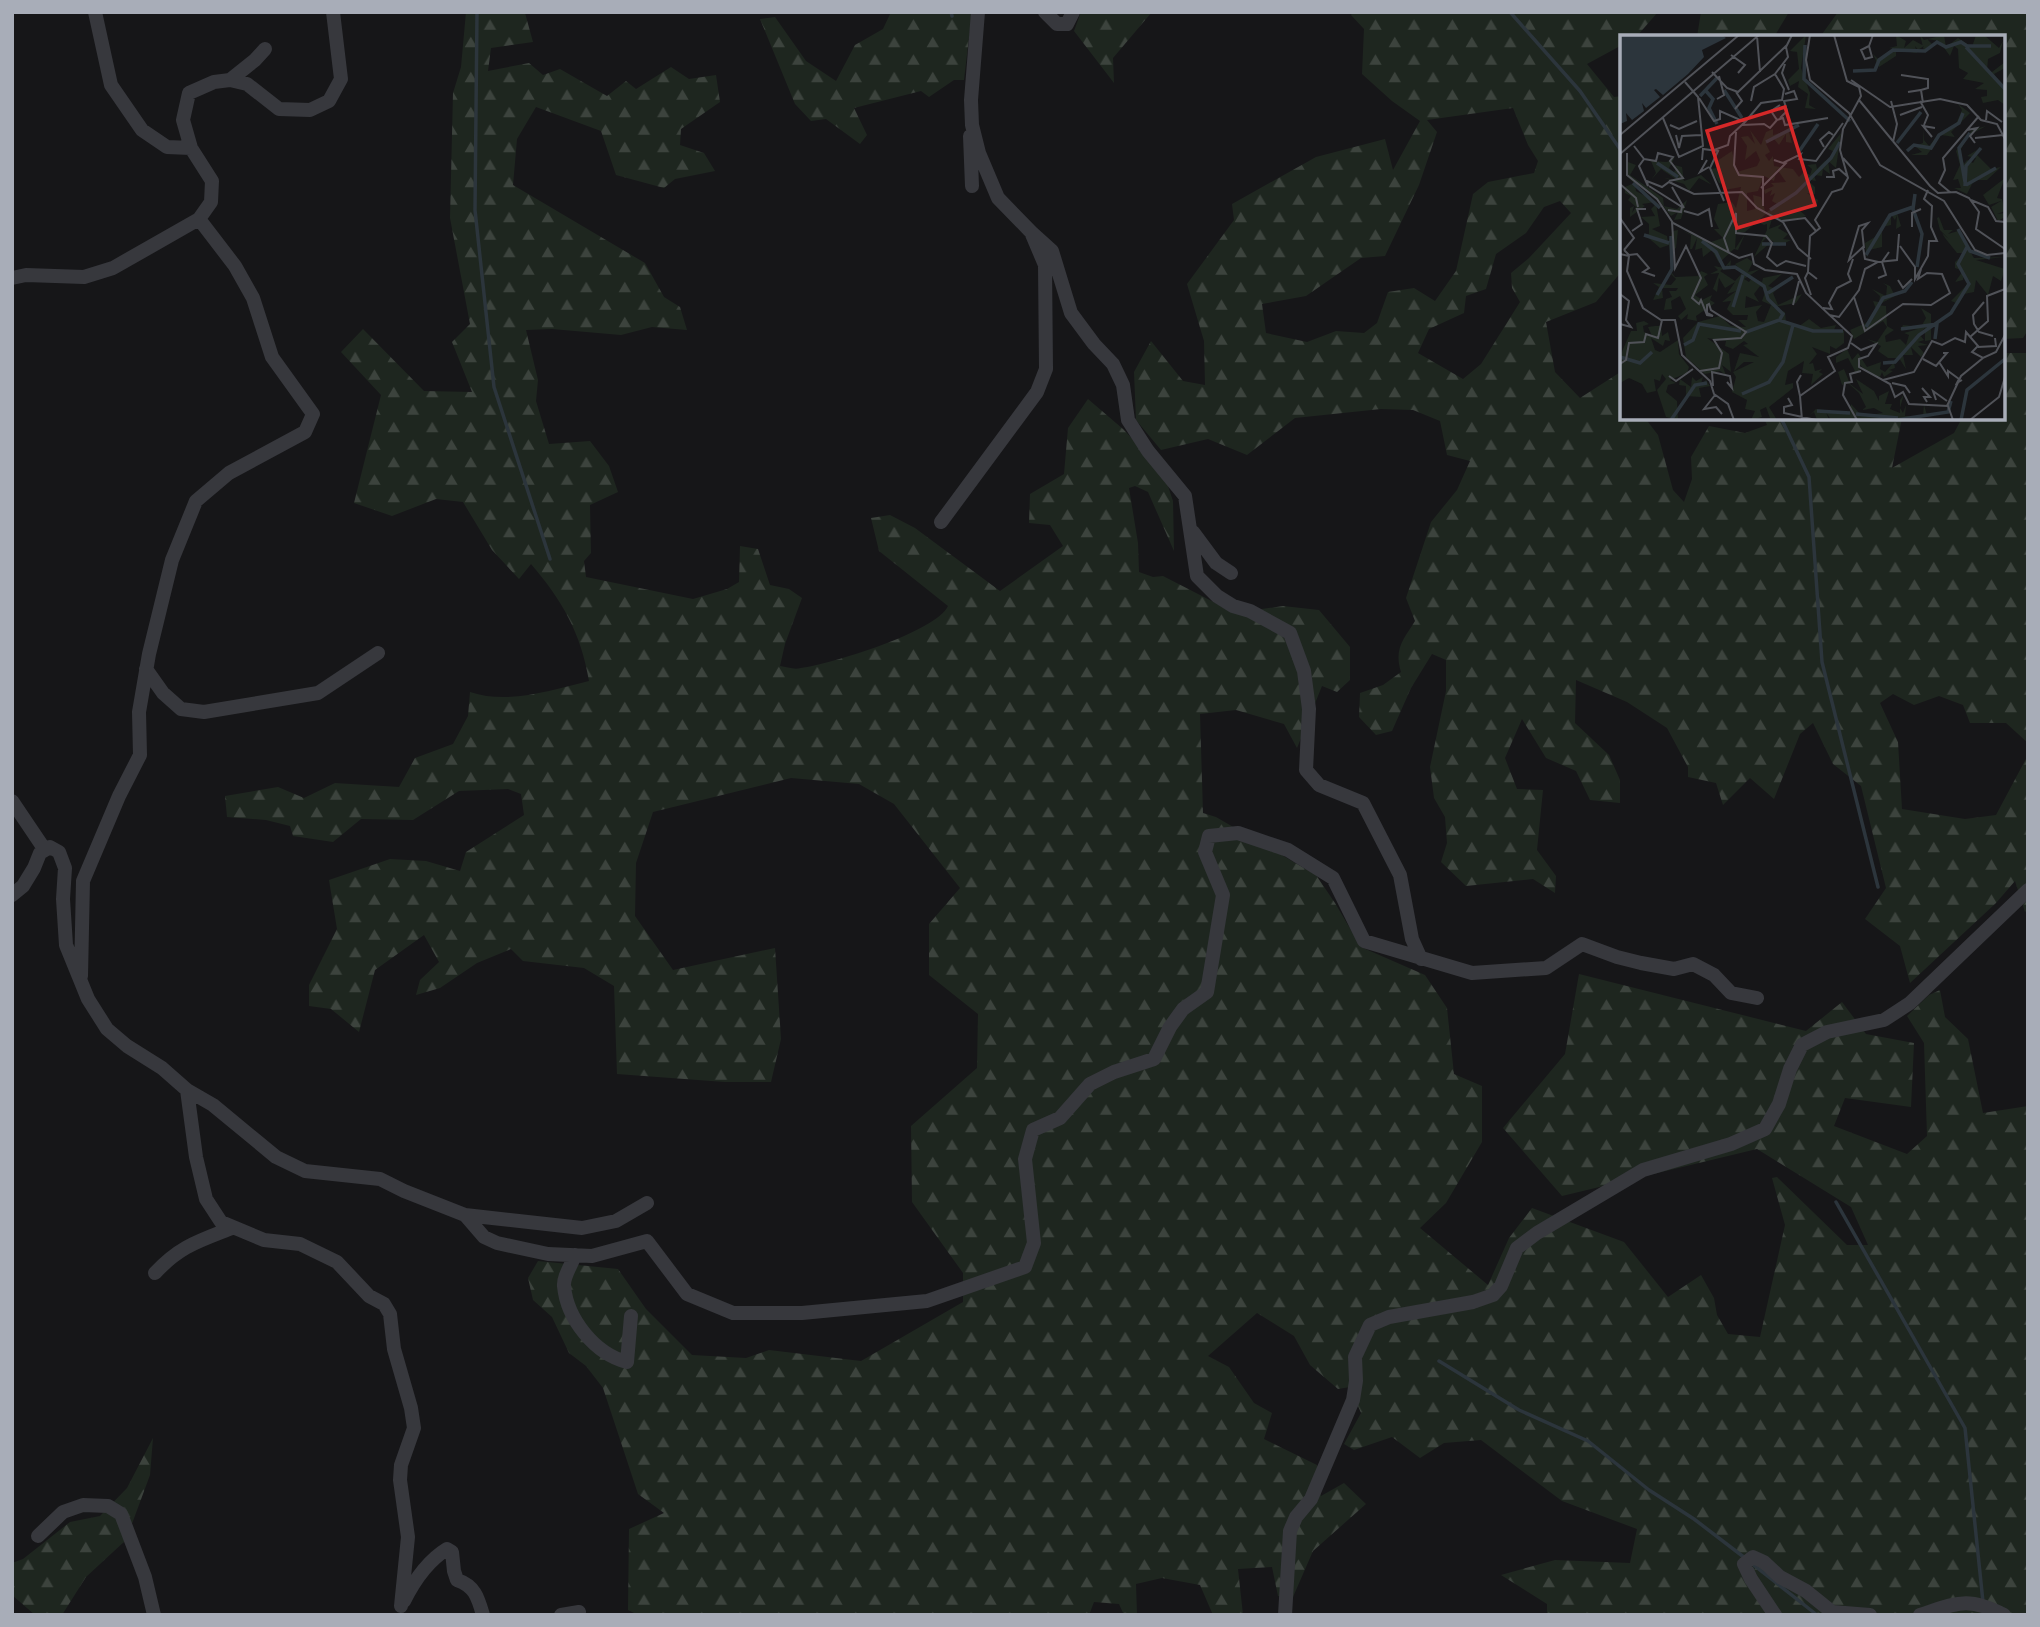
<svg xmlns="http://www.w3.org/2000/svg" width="2040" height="1627" viewBox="0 0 2040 1627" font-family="Raleway,sans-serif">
<defs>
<pattern id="forest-firs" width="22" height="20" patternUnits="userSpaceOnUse" patternTransform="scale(1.75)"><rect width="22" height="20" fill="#1e261f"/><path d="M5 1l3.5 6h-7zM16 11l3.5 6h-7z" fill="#3c433d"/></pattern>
</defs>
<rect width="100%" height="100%" fill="#161618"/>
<path fill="url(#forest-firs)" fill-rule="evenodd" d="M466,12L525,13L533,42L491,48L488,71L529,63L543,75L560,69L607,96L626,81L636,89L671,67L689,79L716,75L720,102L681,129L680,145L704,153L715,171L675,179L664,188L616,175L601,131L536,107L517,139L513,185L645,263L664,297L680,307L687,330L652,327L621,335L552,329L526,330L538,380L536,401L549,444L590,441L609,466L618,492L590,505L591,553L584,561L586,577L693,599L727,589L739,582L740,546L758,549L770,585L789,589L802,598L785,644L780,666C787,667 794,670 801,668C831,664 936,632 948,606L879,551L871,518L890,515L915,528L1000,591L1063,546L1050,525L1029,523L1030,494L1064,474L1068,428L1088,399L1123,429L1163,471L1173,501L1174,551L1148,492L1135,486L1129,488L1138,543L1139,572L1153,577L1163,576L1235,613L1283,606L1319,610L1350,647V680L1337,692L1322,686L1297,748L1284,724L1236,710L1200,714L1203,813L1216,817L1316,875L1335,903L1361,947L1425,975L1447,1008L1454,1074L1482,1086V1142L1446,1203L1420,1228L1488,1285L1509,1238L1532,1208L1624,1242L1668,1297L1701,1275L1714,1298L1717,1315L1728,1334L1760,1337L1785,1225L1772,1178L1777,1177L1847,1245H1868L1851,1207L1757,1149L1562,1196L1503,1128L1565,1054L1579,974L1806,1031L1842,1002L1866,1034L1914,1043L1911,1107L1845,1098L1834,1126L1907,1154L1927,1136L1924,1043L1907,1016L1929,995L1940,990L1945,1017L1968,1039L1983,1113L2028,1106V1615H1547V1604L1501,1575L1555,1560L1630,1563L1637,1529L1562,1501L1481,1440L1444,1443L1420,1458L1392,1437L1354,1450L1344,1444L1361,1413L1350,1387L1338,1389L1310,1365L1294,1336L1257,1313L1208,1356L1229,1367L1254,1403L1272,1413L1264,1439L1317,1465L1321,1496L1344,1483L1366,1504L1313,1551L1293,1597L1278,1596L1272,1567L1238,1569L1243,1615H1213L1200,1585L1162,1578L1136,1584L1137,1615H1124L1119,1604L1094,1602L1089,1615H638L628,1610L629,1529L664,1513L638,1494L603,1388L586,1366L569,1353L552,1317L533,1300L528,1278L538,1261L618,1269L646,1309L692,1355L746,1358L769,1350L861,1361L963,1302V1273L912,1202L911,1126L977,1068L978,1014L929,975V924L960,888L894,804L859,784L791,778L653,812L636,863L635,916L673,970L775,948L781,1039L771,1082H725L617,1074L614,986L584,968L523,961L511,949L477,963L440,988L416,995L420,980L439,962L424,935L375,970L359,1032L331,1009L309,1006V985L337,929L329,880L390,859L426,861L460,871L466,852L524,815L521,794L508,789L459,791L413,820L361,819L333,842L293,836L290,826L266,820L227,817L225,796L278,787L304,798L335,783L399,787L415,758L453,744L468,716L470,692C508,705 551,690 589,681C581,633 562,600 531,564L519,579L492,550L463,502L436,499L392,516L354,503L381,395L341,352L363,329L424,391L472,392L452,342L470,324L450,218L453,93L461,67Z
M891,12H972L964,80H954L929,97L921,91L854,108L867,135L860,144L826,119L811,121L795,104L760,19L775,17L806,61L836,81L855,45L883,29Z
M1081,12H1152L1113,58L1114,83L1074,31Z
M1353,12H1497L1500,14L1506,12H1658L1637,36L1622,37V45L1587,64L1614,97L1622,96V271L1596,302L1546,322L1555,372L1580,398L1622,371V418H1645L1658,435L1673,490L1684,502L1692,479L1691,457L1709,426L1745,433L1767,425L1764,418H1902L1892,468L1954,433L1962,418H2003V353H2028V743L2006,723H1970L1963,705L1939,696L1914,705L1893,694L1880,703L1898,742L1902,809L1965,819L1996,815L2028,755V909L2025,912L2015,881L1996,903L1910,983L1900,946L1865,919L1886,888L1861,786L1833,764L1813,723L1800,734L1774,799L1750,778L1723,805L1716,783L1688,777V767L1667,728L1627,702L1576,680L1575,723L1609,755L1620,780V803L1590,800L1576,771L1546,758L1522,719L1505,758L1517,789L1543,790L1537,850L1556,876L1555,893L1533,879L1466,886L1441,862L1447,843L1445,817L1434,798L1430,767L1446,691V660L1432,654L1411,688L1392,731L1376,735L1359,717L1360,693L1383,685L1401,672C1394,649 1403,640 1415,621L1406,598L1431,522L1457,490L1470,461L1447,455L1440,421L1413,410L1381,409L1295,418L1247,455L1208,439L1161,450L1136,420L1134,372L1151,341L1183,381L1205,385L1204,341L1187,284L1234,220L1232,204L1316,157L1385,139L1393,170L1420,121L1392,101L1362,74L1364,29L1351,15ZM1513,108L1528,145L1538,161L1534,173L1488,182L1473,194L1456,271L1435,301L1414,288L1388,292L1377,323L1364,333L1336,331L1307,342L1266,333L1262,304L1306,296L1361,258L1385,256L1419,185L1437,132L1427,120ZM1560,201L1571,213L1529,258L1511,273L1512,288L1520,302L1481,364L1463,379L1418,353L1429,329L1464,313L1466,296L1486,289L1496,254L1526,233L1544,207Z
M1701,12H1789L1774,37H1697Z
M1838,12H2028V330L2023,338L2003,339V37H1820Z
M153,1438L150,1475L126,1540L86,1577L62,1615H35L12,1595V1563L23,1559L70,1522L100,1516L127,1488Z"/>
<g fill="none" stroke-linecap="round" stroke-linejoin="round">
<path stroke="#2c353c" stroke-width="3.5" d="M477,12L475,210L494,387L550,559
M951,12L952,16
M1510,12L1580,91L1622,152
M1781,418L1809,477L1822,662L1878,887
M1836,1202L1965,1428L1983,1602
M1439,1361L1519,1410L1588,1441L1649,1490L1694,1519L1745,1558
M1751,1563L1817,1615"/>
<path stroke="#37383d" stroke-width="14" d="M95,12L111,85L142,130L167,147L191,148
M1045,12L1057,24H1067L1073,12
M230,80L255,60L265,49
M970,136L972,186
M1031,232L1052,251L1071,313L1094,344L1113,364L1123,385L1128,420L1148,451L1185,496L1197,576L1217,596L1233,606L1250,611L1290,633L1304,671L1309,709L1306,770L1319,785L1363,803L1400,875L1412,939L1421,959
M12,278L26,275L84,277L113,268L199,219L211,202L212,181L191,148L183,120L189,93L214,82L230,80L247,84L279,109L310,110L329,101L341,79L333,12
M941,522L1037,392L1046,369L1045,265L1031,232L998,198L979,153L972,125L971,100L978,12
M1193,532L1216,563L1231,573
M146,669L163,693L181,709L204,712L318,693L378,653
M12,801L45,850
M12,895L23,886L34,868L40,853L50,847L59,852L65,868L63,899L66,945L88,999L107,1029L127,1046L162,1068L187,1090L196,1157L206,1199L221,1222L264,1240L300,1244L337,1262L369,1296L384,1304L390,1314L394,1349L411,1408L414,1428L401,1465L400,1480L408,1537L401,1606
M81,976L83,881L119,796L140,755L139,712L149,654L172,560L196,501L229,473L305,432L313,414L272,357L253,298L235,266L199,219
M187,1090L213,1105L276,1157L305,1171L380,1179L404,1191L465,1215L484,1237L497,1243L548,1254L592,1256L647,1241L687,1294L733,1313H802L927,1301L1025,1267L1034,1243L1025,1159L1033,1130L1060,1118L1090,1084L1114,1072L1154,1059L1170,1027L1183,1009L1207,992L1223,895L1205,852L1209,836L1238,833L1288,850L1333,878L1364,941L1472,973L1546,968L1582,944L1617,957L1641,963L1674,969L1693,964L1714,975L1731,993L1757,998
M465,1215L582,1228L616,1221L647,1203
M575,1255C572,1264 563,1277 564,1286C567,1319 595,1354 627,1362L631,1316
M155,1273C180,1246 199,1241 232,1228
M38,1536L63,1512L83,1505L108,1506L121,1514L145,1577L154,1615
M404,1601C414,1581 429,1560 447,1549L452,1552L454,1571L457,1580C475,1586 478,1598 483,1615
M561,1615L579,1612
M1285,1615L1290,1531L1296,1517L1311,1499L1353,1400L1356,1381L1355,1357L1370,1325L1389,1317L1473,1302L1493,1295L1501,1286L1517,1248L1537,1233L1643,1170L1731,1144L1765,1129L1779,1104L1790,1069L1802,1045L1827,1032L1884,1020L1910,1003L2028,890
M1775,1615L1751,1579L1744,1564L1753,1557L1764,1562L1780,1577L1806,1591L1832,1612L1870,1615
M1920,1615C1957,1603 1968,1596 2004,1615"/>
</g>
<g transform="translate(1620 35)">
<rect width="385" height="385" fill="#161618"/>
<path d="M186,0L181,33L190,58L189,70L196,74L185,73L188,59L178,52L179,46L170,51L168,45L179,34L177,17L170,16ZM276,0L286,6L284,13L293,5L304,11L298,15L295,11L297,18L276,15V21L259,32L253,19L258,24L275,14L269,13L277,11ZM300,0L304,5L324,0L326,12L338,3L352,12L356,0H364L379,13L383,6L380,18L368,24L367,35L372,37L385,27V33L374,39L385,53V70L378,65L363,68L361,62L367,61V55L355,54L364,48L343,44L348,38L339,33L338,14L334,11L330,21L319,6L307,4L313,10L304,16ZM338,69L350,78L331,97L335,102L321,100L307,120H291L302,117L295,111L303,108L304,93V105L309,111L321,97L336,89L342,75ZM366,91L348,101L339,118L344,129L347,125L353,128L356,123L347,121L362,112L356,119L371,134L381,132L367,145H354L347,159L334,153H341L338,144L333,145L340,130L336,116L352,95ZM153,94V100L173,94L169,97L172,108L166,107V99L159,110L154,104L146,109L150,117L145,120L149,126L153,121L154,131L173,134L179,142L184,137L190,140L192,134L187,130L196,129L197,134L205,126L211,124L213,116L208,114L221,98L216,133L208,126L210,139L203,134L202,141L194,140L196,146L186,144L195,152V159L187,158L198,165L196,173L178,174L186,181L167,186L152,184L149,194L162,189L158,193L168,199L163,204L171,205L159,211L147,202L142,207L150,208L134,222L147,195V189L144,190L140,188L152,183L147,177L157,169L152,166L155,158L150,161L152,155L145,159L144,155L154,151L151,148L166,147L157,134L154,146L144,141L138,156L127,158V176L135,174L133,160L141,162L146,179L125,197L116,198L115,214L125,199L118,215L114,214L99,228L92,215L83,222L82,213L75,215L77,203L72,214H70L71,200L63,196L91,207L103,203L94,194H99L94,184L98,169L112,167L116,173L121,152L105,155L106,150L99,148L91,134L97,133V126L112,116L117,137L137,131L140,125L136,116L125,125L127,111L121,102L128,101L135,109L130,95L141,110L146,97ZM55,122L49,133L54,137L57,133L54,130L62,132L64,146L81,140L92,150L79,143L69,156L64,149L44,143L57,145L41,134L31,145L36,138L31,126L47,127ZM8,127L16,130L10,140L43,163L44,171L57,174L67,165L61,184L54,185L58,177L51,181L37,163L15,148L16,156L36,167L22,169L25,171L10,182V173L14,171L12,178L16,172L8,165L11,161L5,158V152L14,148L7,141ZM385,143L377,163L382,164L385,176L377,179L385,178V182L378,186L371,172L381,166L369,170L363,160ZM36,169L40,191L32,194L47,201L48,207L53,196L58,195L56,213L66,207L51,216L52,224V232L49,210L40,213L24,199H29V189L21,182L35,181L31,174ZM277,178L281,191L276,194L277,180L275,185L271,180V190L262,192V212L249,215L247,223L245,208L255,202L269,180ZM317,183L319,182L324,195H333L328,199L338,196L354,223L385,222L356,225L385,234L381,246L373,241L368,260L356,245L354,257L344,259L339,269L331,266L350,247L344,238L343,245L335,247L343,236L335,233V227L345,218H337L325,203L322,198L329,204L320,195ZM127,223L133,227L128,237L140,234L124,244L129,247L135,239L132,243L142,247L143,243L162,239L148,251L156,254L164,247L153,258L158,270L182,259L176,268L153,272L165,277L166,287L178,292L189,284L201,293L216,290L214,295L224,296V308L216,314L210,311V319L192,312L197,319L189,329L193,328L195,336L202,334L199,337L203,339L191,350L193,339L182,338L184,326L168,336L165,350L173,348V353L149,372L157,385H142L150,383L146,372L140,375L142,382L131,385L135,376L125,374L127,365L112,357L116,342L113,337L134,327H124L114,336L120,318L139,322L123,310L128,309L124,306L113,314L105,311L106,306L87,303L109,319L111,337L102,330L106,340L100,336L85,339L66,322L63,303L78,287L100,281L111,291L126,292L118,285H127L128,280H113L107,274L111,266L102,267L116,256L107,259L115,247L105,253L99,243L97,257L93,254L99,238L90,239L98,235L94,231L104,233L111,225L110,234L109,230L100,236L115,246L123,237L115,229ZM140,251L146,255L142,266L151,270L144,287L138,286L136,277L142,270L125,273L126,261L139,267L134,259ZM81,236L88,239L84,242L88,250L75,260L82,265L92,260L90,265L95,268L76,281L77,286L67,284L68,279L61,285L58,281L66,274L60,261L51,266L52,274L44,275L46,264L52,262L49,256H56L58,253H42L43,263L33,265L39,252L33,248L51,250L56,244L51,239L52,238L55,242L78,241ZM263,248L270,251L275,261L258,270L266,271L267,291L274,295L265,301L266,307L280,304L286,310L289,300L284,298L298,294L280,295L283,290L301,292L306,283L301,273L311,279V305L305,306V293L299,299L304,305L298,307L308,310L298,311L304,318L301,322L291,312L293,320H283L286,334L279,323H268L258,316L261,311L247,304L257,307L267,292L263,286L234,304L230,295L246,288L256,274L253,266L259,267L260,261L252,254L266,261L267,251ZM24,286L29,289L23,291L24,297L32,301L28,292L35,291H41L42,301L48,297L50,306L45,305L43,311L31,303L35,315L40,317L58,305L59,319L69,332L67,338L50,345L56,348L48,350L46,357L57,366L58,385L46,382L37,355L46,344L42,339L40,346L34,344L36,356L27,358L22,349L9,343L0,348V321L11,296H17L16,288ZM227,314L232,325L238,318L247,332L261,327L260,334L265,337L274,327L275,333L269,335L273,336L264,342L262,337L260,342L251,340L240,330L239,338L230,339L235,336L228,323L216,328V322ZM224,334L230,349L243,359L236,344L254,356L259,366V361L269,356L265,369H272L270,374L280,378V365L284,359L280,373L283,378L286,370L285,381H303L304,370L307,380L297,385H211L206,377L209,385H197L194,377L189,381L196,374L230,378L231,369L242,381L263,378L254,373L242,375L246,372L239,358L228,348L222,350L218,337ZM72,342L76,346L83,342L81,349L86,345L90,351L79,353L81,362L66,361V351L59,350L60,344L71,352Z" fill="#1e261f" fill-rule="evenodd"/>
<path d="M0,0H102L106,3L82,15L84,22L68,39L43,60L36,54L34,55L40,62L26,73L22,68L24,76L12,85L6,78L7,86L0,89Z" fill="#2c353c"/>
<path fill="none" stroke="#2c353c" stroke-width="3.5" d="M185,10L184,44L230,86M346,12L385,54M233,36L255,35L259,25L273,15L305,16L317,7L326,12L341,7L347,11H371M104,55L122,83M86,56L93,64L89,73L97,89M80,61L97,43M146,107L179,90M277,108L301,77M287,116L294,110L311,113L319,100L339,88L343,78M178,118L198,89M37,128L58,142M345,147L339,113L350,98M13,148L40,173M346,150L376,133M345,151L346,131L361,113M295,159L293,174L302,199L297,232M150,175L176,158L211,123L220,107M338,194L350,216L370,223M24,200L49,208M82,206L96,217L104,233L115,232L144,251L148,264L163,279L160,284M142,209H166M246,220L270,180L293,172M148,258L173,242M37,260L52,234L51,201M113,272L123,240M246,292L263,263L285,256L292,247M281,294L317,289L315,304M126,297L159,285L193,296H223M64,310L73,305L79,289L121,296M0,322L20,328L32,317M263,328L275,327L299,300L331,278L349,249L338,229L347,212M122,359L149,347L163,327L173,290M197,376L230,378M236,379L278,383M51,385L75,350L87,348M276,385L328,377L331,366M341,385L347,355L385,324"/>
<path fill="none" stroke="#505258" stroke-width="2" d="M190,0L186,25L190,45L229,78L260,130L324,166L355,215L367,220L385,218M137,1L140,37M249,11L252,22L245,24L241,15L249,11L253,0M111,20L125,30L118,38M165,29L162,38L169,55M92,37L107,53L118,57L167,10M281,40L308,44V53L301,55M231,45L270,72L320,64L347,70L361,85L377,89L385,104M288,57L301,55L303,68M79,63L94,86L100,84V76L125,87L110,101L108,110L94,115M97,64L104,60L99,41M239,65L310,151L318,158L336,157L349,163L359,177L356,194L385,214M131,66L134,52L155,39M271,66L277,89L273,107M300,66L308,80L304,90M160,70L151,76L157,85L163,83L165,90L208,83M115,74L122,66L116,57M280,80L302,72M43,83L59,122L83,111L78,62L65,47M160,83L167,76L164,66L177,64L174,56L165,59M366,85L367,76L382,87M125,87L141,68L162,65L164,54L155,39L168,22L166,12L172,0M50,90L59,94L77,86M122,90L144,89L150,93L157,85M347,95L357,93L350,101L355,108M116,97L114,130L119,140L143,142V171M0,100L119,0M56,100L59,113L62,101L81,100M312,102L303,91L315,93M355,103L383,100M14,111L24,124L19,131L28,151L27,146L42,152L49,147L74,159L122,157L137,173L163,187L178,213L191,224M204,112L200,105L209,97L213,100M7,118V140L37,164L53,188L119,223L132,219L134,229L145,235L177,239L186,258L232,301L228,313L208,322L215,336L180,361L182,385M0,119L139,0M223,123L241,143M24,124L36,126L38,118L53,122L50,126L63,143L49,146M82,125L83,114L98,116L90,133L104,166M87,125L80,137L89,132M154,125L163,128L181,119L179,124L196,126L223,88M206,142H214L213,136L219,134L227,141M0,149L16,163L18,172M29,151L62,172L61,177L48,175M52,152L64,173M141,153L167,127M331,158L319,148L325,135L323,123L359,81M351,165L368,172L376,186L385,187M64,176L78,180L89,174L92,192M0,183L14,203L4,215M162,186L185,183L196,196M52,187L55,233L66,211L81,243L72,263L79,269L81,265L87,280L93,281L87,278V270L89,269L91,275L126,297L121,303L94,305L102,318L99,333L80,336M292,192V178L301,174M12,196L22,189L17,174H26M280,211L295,232V244L308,221L309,206H317L311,192L312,171L304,164L308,155M4,215L9,220L17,219L29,233L23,237L35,241M109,218L104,203L116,178V198L146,201L152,208L147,222L157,231L166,226L186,231M0,219L9,221L7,236L23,273L41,285H55L62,320L90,346L94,359L108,369L114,385M258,227L277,225L279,199M188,237L190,201L200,193L195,185L212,157L222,154L228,143L220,115L223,94L241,61L239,52L227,46L214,0M258,243L266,240L262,227L269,217M278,245L283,253L292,244M0,259L9,266L6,285L11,292L0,289M191,260L185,243L188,237L197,244M234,262L245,296L283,269L311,270L330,258L322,239L307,238L298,244L301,234M364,267L353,280L354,289L359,297L373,301M173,270L179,246M203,273L212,274L209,268L217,253L231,246L228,239L233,224M209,280L219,282L239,255L245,234L258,227L245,224L243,212L229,225L239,191L248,188L242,195L244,213M350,302L368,286L367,261L385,254M231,308L241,315L256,309L248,321L239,324V332L270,349L275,362L283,357L289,369L328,371L333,385M358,312L376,311L375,303M303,324L316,331L327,318H323M319,327L328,341V336L339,344L337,348L342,345M0,329L6,325L9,308L24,307L26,299L38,303L42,285M49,341L56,346L73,334M263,345L294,337L312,306L322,310L335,303L345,307L346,297L358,311L352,317L363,323L376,317L385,300M272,348L285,351L290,358M93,351L92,337L110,341L112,353L107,347M302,353L310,362H304L307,367M95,360L84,374L96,372L102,379M180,361L177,347L181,340M168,363L172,370L164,372V378L196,385M316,365L313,356L327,366M327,371L341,341L363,323M237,385L223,360L225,348L232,347L230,339L241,336M350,385L379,362L385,342"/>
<path fill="#d62828" fill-opacity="0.15" stroke="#d62828" stroke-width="3.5" d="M165,72L195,170L117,193L87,96Z"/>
<rect width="385" height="385" fill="none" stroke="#a8adb8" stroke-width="3.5"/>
</g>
<rect width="2040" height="1627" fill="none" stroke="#a8adb8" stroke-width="28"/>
</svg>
